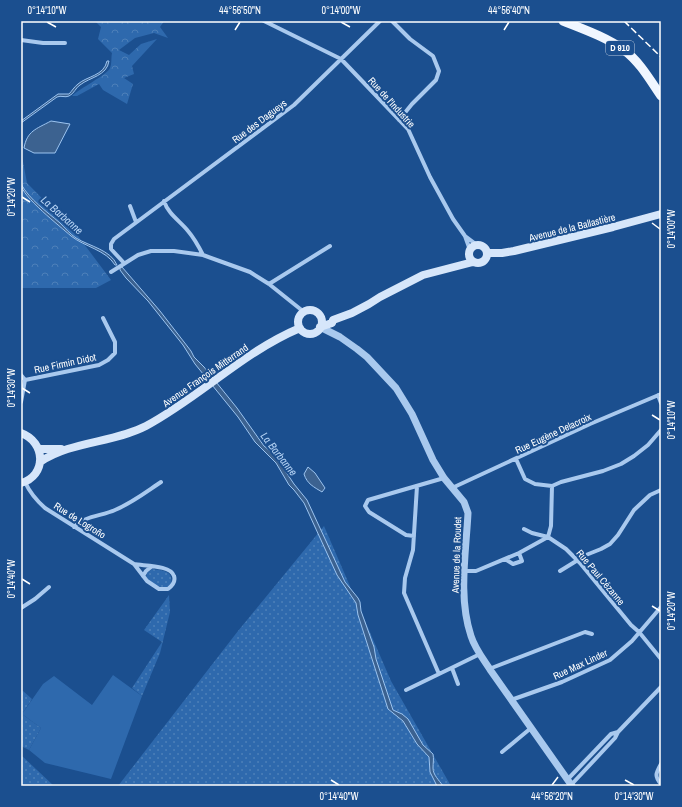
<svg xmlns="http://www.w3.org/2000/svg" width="682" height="807" viewBox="0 0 682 807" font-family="'Archivo Narrow',sans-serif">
<defs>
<pattern id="grass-dots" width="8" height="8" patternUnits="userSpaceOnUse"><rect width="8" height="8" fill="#2e69ad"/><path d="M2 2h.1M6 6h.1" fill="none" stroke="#4d80b9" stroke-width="1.8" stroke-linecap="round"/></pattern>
<pattern id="forest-crowns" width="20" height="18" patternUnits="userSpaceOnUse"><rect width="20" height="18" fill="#2e69ad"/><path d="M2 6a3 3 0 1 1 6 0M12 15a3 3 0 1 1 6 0" fill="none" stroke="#4d80b9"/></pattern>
</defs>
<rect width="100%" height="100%" fill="#1b4f8f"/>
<path fill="url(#grass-dots)" d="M324,526L391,681L451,786H118L238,631Z
M152,569C163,571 174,570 171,585L167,588C159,588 152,584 146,577L147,573Z
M169,595L170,612L160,653L142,696L132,688L162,642L144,630Z
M23,691L32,699L22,714L41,728L29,750L21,746V692Z
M21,755L54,786H21Z"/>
<path fill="url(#forest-crowns)" d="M95,21H164L160,27L168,38L154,33L135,38L119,50L129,55L141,44L157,39L132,66L134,74L124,78L133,84L127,104L103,90L99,84L77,96H72C79,89 108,74 110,68C112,64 111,57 112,53L98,39L101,27Z
M21,151L27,183L75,232L111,280L96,288H21Z"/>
<path fill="#2e69ad" d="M113,675L142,696L111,779L45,763L29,750L41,728L22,714L43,684L54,676L92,705Z"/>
<path fill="#3c6290" stroke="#9cc4f0" d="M107,61H109C107,76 90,77 80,85C76,87 74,94 69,96C65,98 61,95 57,97L21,123V121L58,94H69C72,91 74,87 78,84C87,76 104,76 107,61Z
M51,121L70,124L55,153H34L24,148C27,131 36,129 51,121Z
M21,184C30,200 46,211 60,223C65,228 70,234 76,238C89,246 111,250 117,265H115C106,250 85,247 71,236C61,227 21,196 21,184Z
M120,267H122L160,311L191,351L194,357L204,367L237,408L264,446L274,454L294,484L307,500L345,582L358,598L360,602L361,611L374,647L376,659L393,710L402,714L408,719L423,745L433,754C434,759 433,763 433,768C433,775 439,780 443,786H437L430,772L429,757L417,744L403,721L388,709L358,615L356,603L337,575L304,503L294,490L289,485L276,463L255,442L238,417L195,364L183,345L148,301L126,278L120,270Z
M308,467L315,473L325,488L322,492C314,487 307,484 304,474Z"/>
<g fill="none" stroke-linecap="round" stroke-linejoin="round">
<path stroke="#a9c9ee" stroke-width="4" d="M264,21L341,59L408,129L430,177L453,219L465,236L477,245
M392,21L410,39L433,56L439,71L436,80L412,104L399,120
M21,40L43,43H65
M164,201C168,214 180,221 188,231C194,238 199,247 203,255
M130,206L136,222
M465,236L470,250
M124,263L111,249V244L114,239L294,105L380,21
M111,272L138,255L151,251H174L203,255L250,272L269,284L304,312
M269,284L330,246
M21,375L25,380
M658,395L661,403
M21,402L25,380L99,365L108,360L115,353V342L103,318
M516,459L525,479L535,484L552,486L561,482L603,471L621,464L634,456L648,445L661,430
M25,482C30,493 36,500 45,508L134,564L147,581L159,589H168C172,586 176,582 174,576C171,565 144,566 134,564
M417,486L413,550L405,578L404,593L439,674L480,654
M452,488L590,424L661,394
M74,527C84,516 102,516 115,510C132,503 146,492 161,482
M524,529L532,533L548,537L566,549L580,563L631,625L639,632L661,659
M414,536L406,535L369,512L365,506L368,500L444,478
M505,559L513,564L522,561L519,553
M465,571H476L519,553L548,537L551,526L552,486
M560,571L586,555L601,549L610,544L618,535L634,510L650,495L661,490
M143,576L146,571L151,567
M21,608L35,599L49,587
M452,668L458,684
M489,669L585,632L592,634
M406,690L439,674
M511,700L562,682L610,660L632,641L661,607
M502,752L531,728
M661,764C656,773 654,776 661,784
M567,780L611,734L618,732
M571,785L615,738L618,732L661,687"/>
<path stroke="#a9c9ee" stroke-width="7" d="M320,327L340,337L357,349L367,357L396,388L412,414L433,460L444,478L464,502L468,513C466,553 458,597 471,636C475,649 484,660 491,671L572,786"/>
<path stroke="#d6e6fa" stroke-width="8" d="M469 254a9 9 0 1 1 18 0a9 9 0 1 1-18 0Z
M487,253H502L514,251L613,227L661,214
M298 322a12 12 0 1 1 24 0a12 12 0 1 1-24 0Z
M320,327L332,323L333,320L352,313L369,304L380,297L423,275L473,262
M21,433C46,442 47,476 21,483
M39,449H61
M40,462C71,441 113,443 146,426C200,397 243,352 300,328"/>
<path stroke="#f0f6ff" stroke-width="9" d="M563,21C583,29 606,37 624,50C640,62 650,80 661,96"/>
<path stroke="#fff" stroke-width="1.5" stroke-dasharray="7 3" stroke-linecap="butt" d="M624,21L661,57"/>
</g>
<path fill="none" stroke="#fff" stroke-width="1.5" d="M47,22L56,27M341,22L350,27M235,30L240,22M504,30L509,22M22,197L30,202M652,223L660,229M22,388L30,393M652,415L660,420M22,579L30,584M652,606L660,611M331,780L339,785M625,780L634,785M552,785L558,777"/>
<g text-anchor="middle" stroke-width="4" stroke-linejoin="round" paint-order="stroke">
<rect fill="#1b4f8f" stroke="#bbcadd" stroke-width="1" x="606" y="41" width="28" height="14" rx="3"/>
<g font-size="9" font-weight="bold" fill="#fff">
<text x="620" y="51">D 910</text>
</g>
<g font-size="10" fill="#fff" stroke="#1b4f8f">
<text transform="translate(392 102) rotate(48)" y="4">Rue de l'Industrie</text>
<text transform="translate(259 121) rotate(-37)" y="4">Rue des Dagueys</text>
<text transform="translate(572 227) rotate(-14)" y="4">Avenue de la Ballastière</text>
<text transform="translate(65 363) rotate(-12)" y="4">Rue Firmin Didot</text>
<text transform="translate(205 375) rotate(-35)" y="4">Avenue François Mitterrand</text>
<text transform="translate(553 433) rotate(-25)" y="4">Rue Eugène Delacroix</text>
<text transform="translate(80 520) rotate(32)" y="4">Rue de Logroño</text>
<text transform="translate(456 555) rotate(-88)" y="4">Avenue de la Roudet</text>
<text transform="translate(601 577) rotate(50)" y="4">Rue Paul Cézanne</text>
<text transform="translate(580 664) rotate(-25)" y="4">Rue Max Linder</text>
</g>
<g font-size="11" font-style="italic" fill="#b5d3f5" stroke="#1b4f8f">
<text transform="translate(62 215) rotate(41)" y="4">La Barbanne</text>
<text transform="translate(279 454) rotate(52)" y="4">La Barbanne</text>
</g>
</g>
<rect width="682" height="807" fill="none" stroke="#1b4f8f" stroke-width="44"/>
<rect x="22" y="22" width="638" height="763" fill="none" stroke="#fff" stroke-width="1.5"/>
<g font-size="10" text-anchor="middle" fill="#fff">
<text x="47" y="14">0°14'10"W</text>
<text x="240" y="14">44°56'50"N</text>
<text x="341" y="14">0°14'00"W</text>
<text x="509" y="14">44°56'40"N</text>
<text transform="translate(11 197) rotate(-90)" y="4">0°14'20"W</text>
<text transform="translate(671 229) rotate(-90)" y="4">0°14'00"W</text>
<text transform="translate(11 388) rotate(-90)" y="4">0°14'30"W</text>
<text transform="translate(671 420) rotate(-90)" y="4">0°14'10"W</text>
<text transform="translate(11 579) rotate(-90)" y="4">0°14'40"W</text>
<text transform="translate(671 611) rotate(-90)" y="4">0°14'20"W</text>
<text x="339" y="800">0°14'40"W</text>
<text x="552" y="800">44°56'20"N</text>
<text x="634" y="800">0°14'30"W</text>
</g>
</svg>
